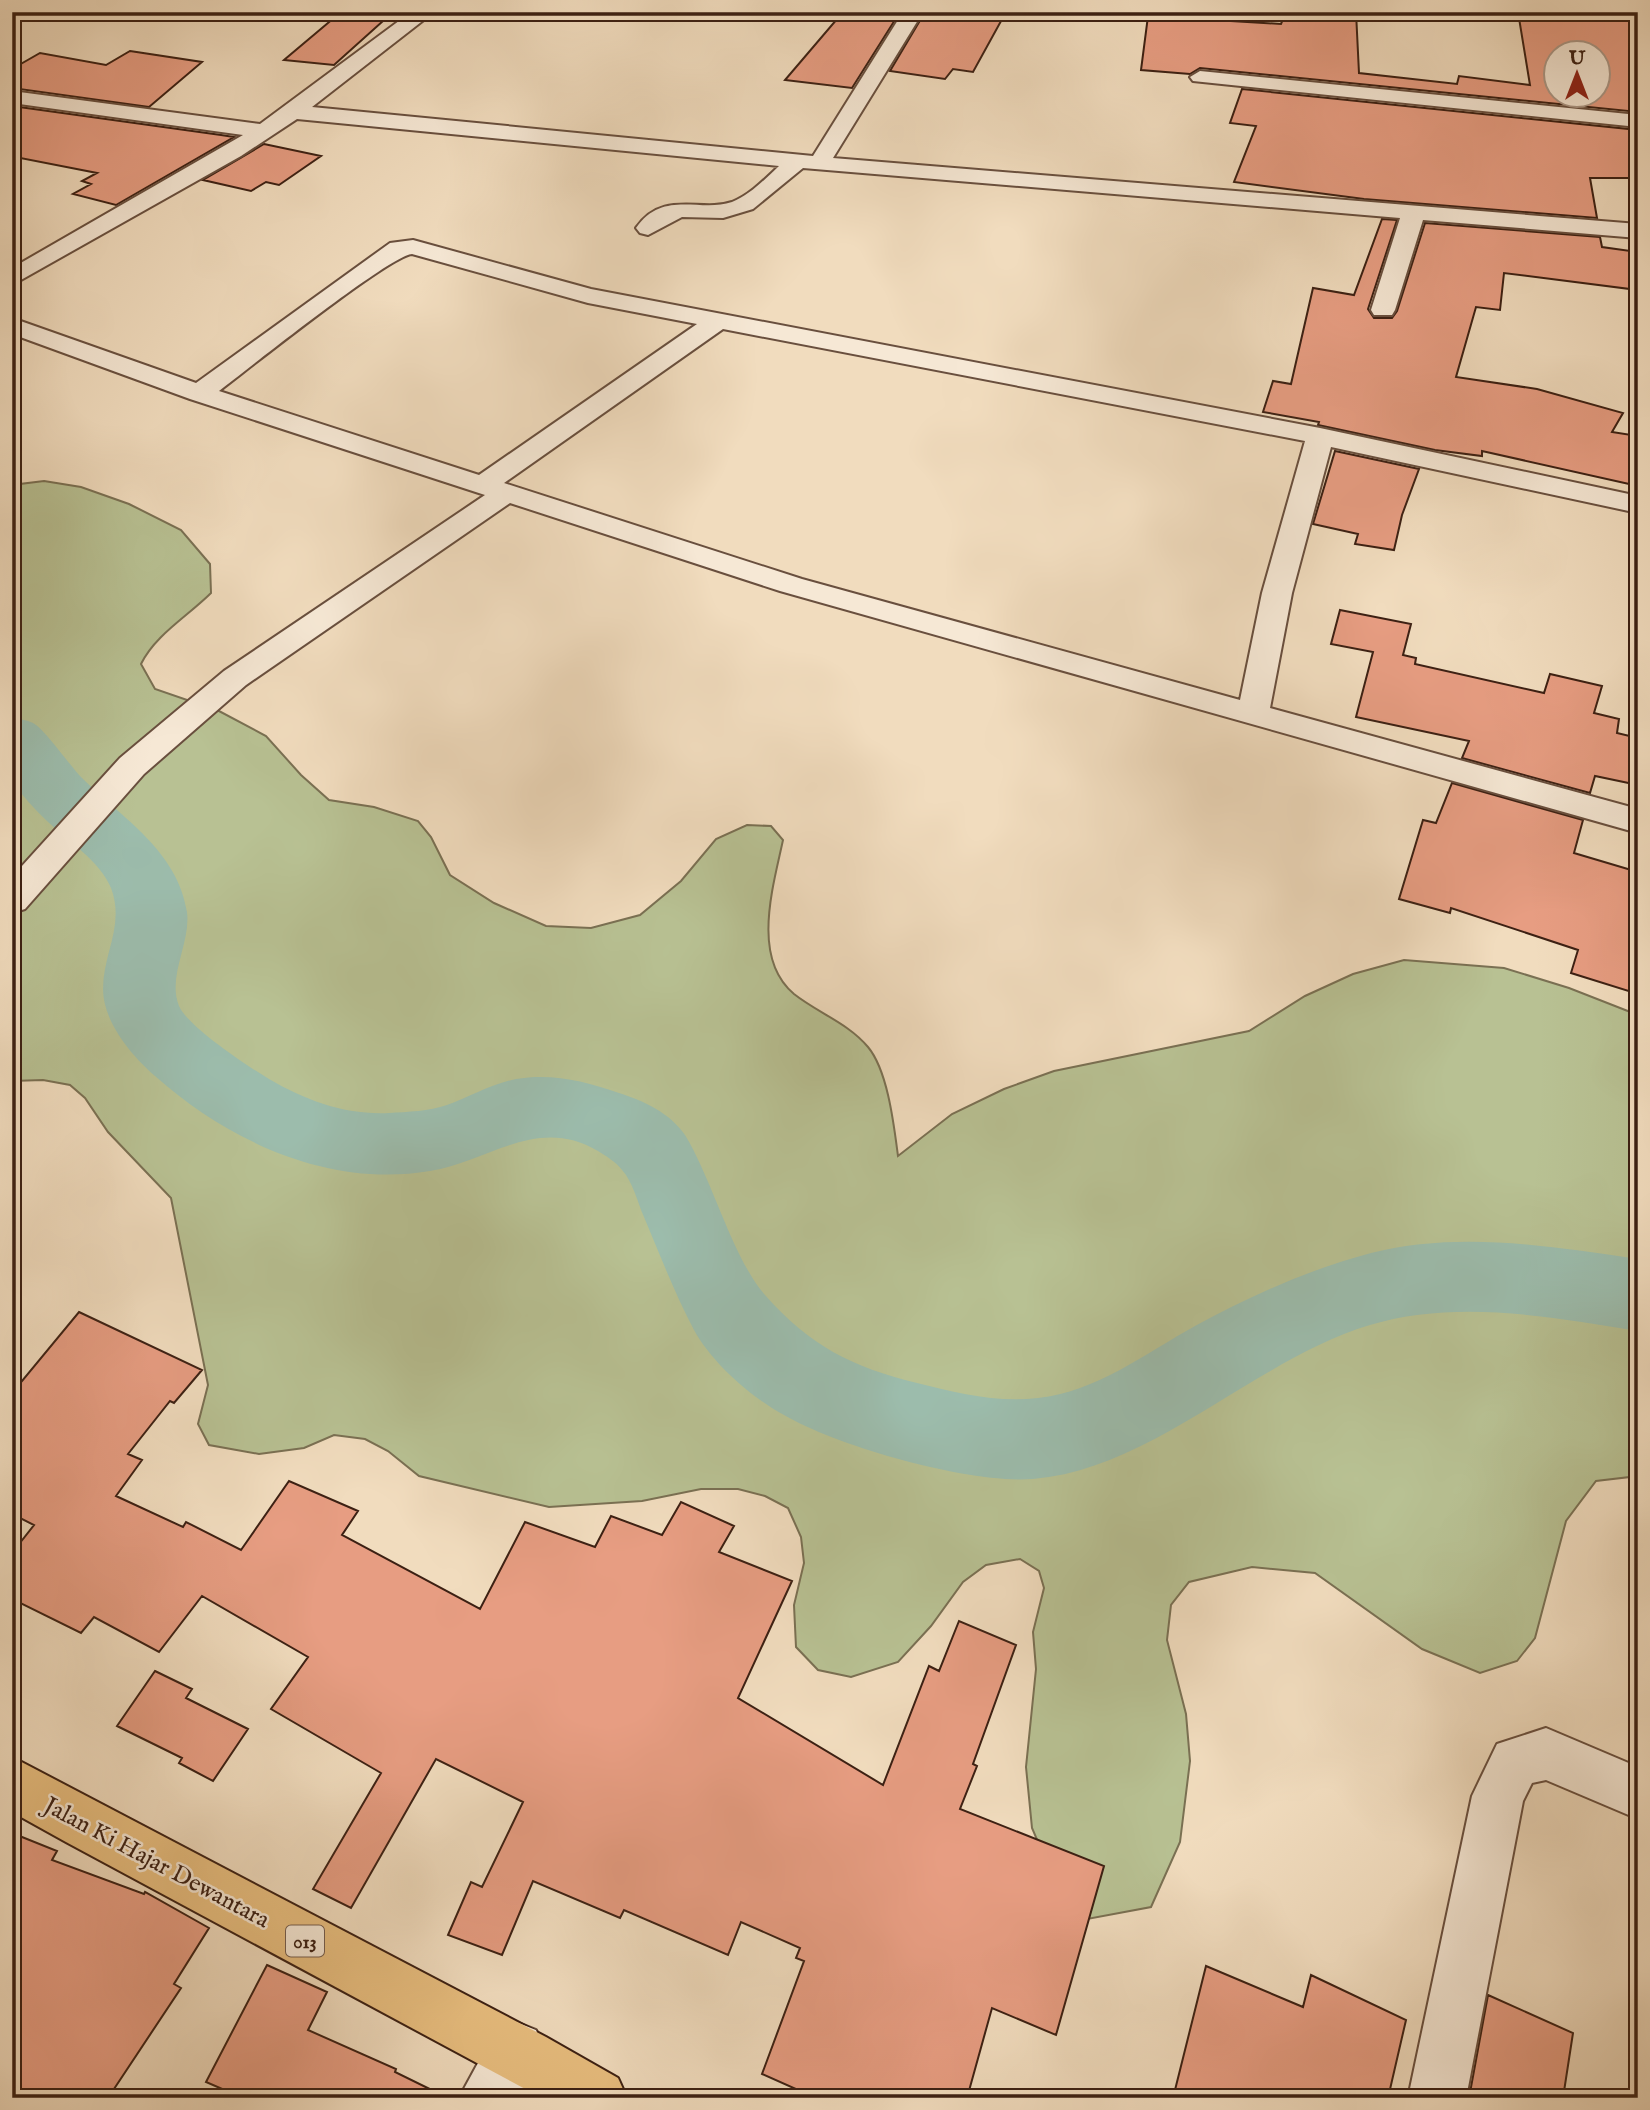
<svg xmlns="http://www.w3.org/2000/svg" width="1650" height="2110" viewBox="0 0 1650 2110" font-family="'IM FELL English',serif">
<rect width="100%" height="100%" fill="#f1dcbe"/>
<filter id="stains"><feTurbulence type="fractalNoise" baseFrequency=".00286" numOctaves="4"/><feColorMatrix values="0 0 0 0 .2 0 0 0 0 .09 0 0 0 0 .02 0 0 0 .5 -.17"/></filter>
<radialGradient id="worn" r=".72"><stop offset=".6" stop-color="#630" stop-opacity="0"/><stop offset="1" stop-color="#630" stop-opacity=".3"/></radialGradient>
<path fill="#b8c193" stroke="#7a7053" stroke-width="2" d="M44,481L81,487L129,504L181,530L210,564L211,593C188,616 155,635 141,664L155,689L219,711L266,736L301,775L329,800L374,807L418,821L431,837L450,875L494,903L546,926L591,928L640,915L681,881L716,839L747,825L771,826L783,840C773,887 751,958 794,994C818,1013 848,1023 868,1047C888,1071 894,1126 898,1156L952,1114L1004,1089L1054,1071L1249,1031L1305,996L1353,974L1404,960L1504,968L1569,988L1638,1015V1476L1596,1481L1566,1521L1535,1638L1517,1661L1480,1673L1422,1649L1315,1573L1252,1567L1189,1582L1171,1605L1167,1640L1186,1714L1190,1761L1180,1842L1151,1907L1082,1920L1056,1884L1032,1828L1026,1767L1036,1669L1033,1632L1044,1588L1039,1571L1020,1559L986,1565L963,1582L931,1626L898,1662L851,1677L818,1670L796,1647L794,1605L804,1563L801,1537L788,1508L765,1496L738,1489H701L642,1501L549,1507L419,1476L388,1451L365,1439L334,1435L304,1448L259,1454L209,1445L198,1424L208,1385L171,1198L108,1132L85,1098L70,1085L43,1080L12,1081V485Z"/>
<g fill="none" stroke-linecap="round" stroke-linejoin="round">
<path fill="#9cbcac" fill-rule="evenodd" d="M12,717C19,719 27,720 33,723C44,728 70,766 82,778C123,819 177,850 187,912C191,943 167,976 179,1006C188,1027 249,1067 269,1079C307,1101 345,1115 389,1113C408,1112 429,1111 447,1105C470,1097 491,1084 516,1079C552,1073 585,1081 619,1093C644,1101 670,1113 685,1135C713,1181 732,1257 765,1295C810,1346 852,1367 917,1383C957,1393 997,1403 1038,1398C1096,1392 1146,1353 1195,1326C1250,1296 1310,1269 1371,1253C1459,1231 1550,1246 1638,1259V1331C1551,1317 1457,1299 1370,1325C1256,1359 1153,1469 1033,1479C970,1484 839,1447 784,1415C751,1397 712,1363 694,1330C675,1294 660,1255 644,1217C637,1201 633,1182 622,1170C616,1162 606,1156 598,1151C538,1115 489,1161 430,1171C330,1188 229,1142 155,1076C132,1056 103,1022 103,989C103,953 125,925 111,888C100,861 68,841 47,821C34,809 23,796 12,782Z"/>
</g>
<path fill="#e79d82" stroke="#3c2013" stroke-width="2" fill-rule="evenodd" d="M341,12H393L334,65L284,60Z
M843,12H900L852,88L785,80Z
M925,12H1006L973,72L953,69L945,79L890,71Z
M1286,12H1356L1359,73L1457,84L1459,76L1530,85L1518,12H1638V112L1200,68L1190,74L1141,70L1148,16L1281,24ZM1556,52H1598V94H1556Z
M130,51L202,62L149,107L12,88V69L40,53L106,65Z
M1242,89L1638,130V178H1590L1597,218L1364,199L1234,182L1256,126L1230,123Z
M12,106L221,135L234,137L116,205L73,194L91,184L82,181L97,173L15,157Z
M264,144L321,156L279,185L266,182L251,191L203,180Z
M1382,219L1397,220L1368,309L1374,318H1392L1397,311L1425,223L1600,237L1602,247L1638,252V290L1504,273L1500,310L1476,307L1456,377L1537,389L1623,413L1612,432L1638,436V486L1482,451V456L1435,450L1318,425L1319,422L1263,412L1273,381L1291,384L1313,288L1354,295Z
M1335,451L1419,469L1402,515L1394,550L1355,544L1358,534L1313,524Z
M1340,610L1411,624L1403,655L1416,658L1415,664L1544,693L1550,674L1602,686L1594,713L1619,719L1617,733L1638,738V785L1595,776L1590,793L1462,758L1469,741L1356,717L1373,652L1331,644Z
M1452,783L1583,820L1574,853L1638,872V994L1571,973L1578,950L1451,908L1450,913L1399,899L1423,820L1436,823Z
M79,1312L202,1370L174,1403L170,1401L128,1454L142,1460L116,1496L183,1527L186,1522L241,1550L289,1481L358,1511L342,1535L480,1609L525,1522L595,1547L611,1516L662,1535L681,1502L734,1526L719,1552L792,1581L738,1698L883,1785L929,1666L939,1671L959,1621L1016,1645L973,1764L977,1766L960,1809L1104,1866L1056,2035L992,2008L967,2098H816L762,2074L804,1961L796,1958L800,1948L741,1922L728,1955L624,1910L620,1918L533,1881L502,1955L448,1935L471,1882L482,1887L523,1802L436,1759L351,1908L313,1889L381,1773L271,1709L308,1657L202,1596L159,1652L94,1617L81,1633L12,1599V1553L34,1525L12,1514V1393Z
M155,1671L192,1689L186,1698L248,1729L213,1781L179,1763L182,1758L117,1726Z
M12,1833L57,1851L52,1860L144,1894L145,1892L209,1928L174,1984L181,1988L108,2098H12Z
M267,1965L327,1992L308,2030L396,2069L395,2072L448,2098H243L206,2082Z
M1206,1966L1303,2007L1311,1975L1406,2020L1388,2098H1173Z
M1488,1995L1573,2033L1563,2098H1469Z"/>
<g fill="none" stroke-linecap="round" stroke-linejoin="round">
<g stroke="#694f3e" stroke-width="4">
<path id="minor" d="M411,12H434L312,107L813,156L903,12H923L833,158L1638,224V238L1423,220L1395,310L1392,315H1374L1371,310L1400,218L803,168L753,209L723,218L682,217L648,235L640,233L636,228C663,189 700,213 732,202C750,195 765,179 779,166L297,119L241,156L12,285V268L243,135L12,103V91L260,124Z
M1200,71L1638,115V127L1193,81L1190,77Z
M413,240L591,289L1320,428L1638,496V513L1331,447L1292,593L1270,708L1638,809V833L780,591L510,503L246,685L144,774L25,909L12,913V877L120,758L224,671L485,495L190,399L12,334V318L196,383L390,243ZM412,254L588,303L697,324L479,475L219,391C248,369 389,256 412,254ZM723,329L1305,441L1262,593L1240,700L802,579L504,483Z
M1546,1728L1638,1767V1819L1546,1780L1532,1783L1523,1801L1466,2098H1408L1472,1796L1497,1744Z
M516,2022L536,2030L544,2050L520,2098H459L496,2030Z"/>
</g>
<g stroke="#3c2013" stroke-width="4">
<path id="primary" d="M12,1757L546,2037L618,2078L627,2098H542L66,1842L12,1812Z"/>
</g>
<use href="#minor" fill="#f6e8d5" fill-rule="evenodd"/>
<use href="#primary" fill="#e8be7f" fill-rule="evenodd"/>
</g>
<g text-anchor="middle" stroke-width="5" stroke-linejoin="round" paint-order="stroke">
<rect fill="#f6e8d5" stroke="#745c4d" stroke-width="2" x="286" y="1925.5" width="38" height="31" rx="5"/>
<g font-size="19" font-weight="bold" fill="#3c2013">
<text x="305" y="1948">013</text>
</g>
<g font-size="24" fill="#3c2013" stroke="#f6e8d5">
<text transform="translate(157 1862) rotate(28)" y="8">Jalan Ki Hajar Dewantara</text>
</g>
</g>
<rect width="1650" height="2110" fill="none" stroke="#f1dcbe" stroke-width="42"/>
<rect x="14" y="14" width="1622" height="2082" fill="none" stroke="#3c2013" stroke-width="3.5"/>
<rect x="21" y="21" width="1608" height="2068" fill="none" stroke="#3c2013" stroke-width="2"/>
<g transform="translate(1577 74)"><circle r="33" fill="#f6e8d5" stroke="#ac9887" stroke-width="2"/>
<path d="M0-5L12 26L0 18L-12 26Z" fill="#8f2418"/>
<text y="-10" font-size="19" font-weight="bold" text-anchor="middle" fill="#3c2013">U</text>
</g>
<rect width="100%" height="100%" filter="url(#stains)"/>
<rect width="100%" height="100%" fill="url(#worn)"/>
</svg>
